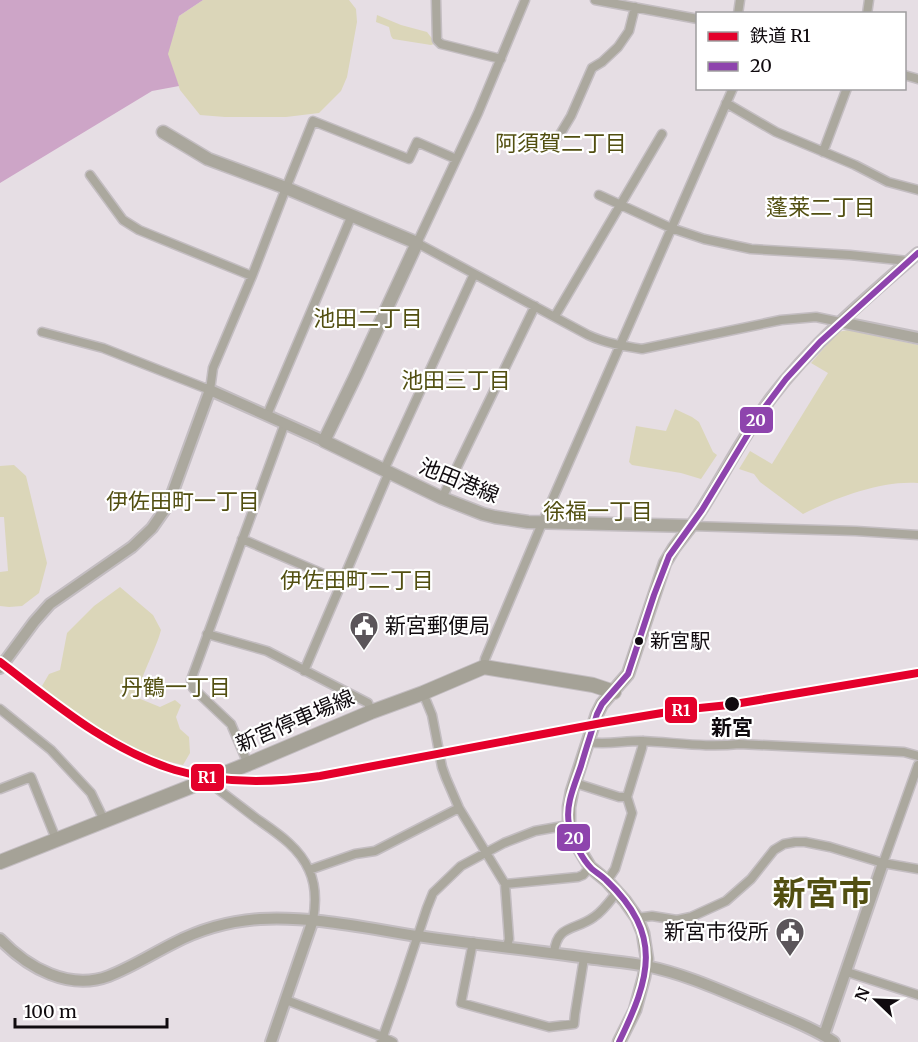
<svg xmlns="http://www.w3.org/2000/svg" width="918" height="1042" viewBox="0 0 918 1042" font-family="Merriweather,'Noto Sans JP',serif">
<rect width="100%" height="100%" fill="#e6dee4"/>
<path fill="#dbd6b9" d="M203,0H349L356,9L357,22L347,77L341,91L319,113L286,117H225L200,115L180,90L167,54L179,16Z
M377,15L401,25L427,32L434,41V44L431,45L393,39L391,36L389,27L376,22Z
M848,330L918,345V483C883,480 834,498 803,514L760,482L754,474L739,469L750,451L772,464L828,373L811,363L838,332Z
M675,409L692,417L699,422L713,452L717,455L701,479L681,473L632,465L629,462L636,426L666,431Z
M14,465L26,476L47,563L39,593L22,606L9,607L0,606V572L8,571L4,517H0V466Z
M120,587L153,615L161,630C156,650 138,680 138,698L160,707L175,700L181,705L176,717L180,729L189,737L190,753L183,765L153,758L110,736L63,707L42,686L49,674L60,670L67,633L94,606Z"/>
<path fill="#cda5c7" d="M0,0H203L179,16L168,54L179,86L152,91L0,183Z"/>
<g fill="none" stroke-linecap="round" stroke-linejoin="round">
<g stroke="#c3bdc1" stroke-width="11">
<path id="minor" d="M436,0L437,40L441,44L501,59
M525,0L478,113L417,243L588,335C605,343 623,346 642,349L781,320L816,317L840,322
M595,0L698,19
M738,14L740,0
M867,14L869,0
M904,75L918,79
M726,103L776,132L855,165L888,182L918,190
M559,136L571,116L592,68L602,62L618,47L629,31L635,7
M823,152L847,88
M90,175L123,220L139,230L252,276
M599,195L671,228L704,239L751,249L850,255L908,261
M555,316L662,134
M42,332L103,348L210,390L213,368L252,276L286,188L313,121L409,159L417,142L456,159
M267,415L352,215
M384,470L474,274
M442,498L535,306
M691,526L856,531L918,535
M242,539L342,582
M207,634L267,651L368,703L371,712
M484,667L485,659L543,521L733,88
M304,671L389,472
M423,693L432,715L442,767L446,778L459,808L505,884L509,939L507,946
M0,709L51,750L91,793L104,820
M588,742C605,745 623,741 640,741C673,742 706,748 739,744L904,752L918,756
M248,764L231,724L193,688L191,680L285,423
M206,780C223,793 240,806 257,819C277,833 299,847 309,870C316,885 316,903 313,920
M575,783L619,797H627L632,813L615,869L607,881
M0,789L31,777L56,839
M627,797L642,748L643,741
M883,863L918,765
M309,870L355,854L375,851L459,808
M505,884L578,877L583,875L590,867
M637,918L652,916L677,920L691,917L726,901L751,879L774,850L784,844L795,842H805L830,847L883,863L918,869
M473,942L461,1003L549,1027L574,1024L575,1014L584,958
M554,953C557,924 575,931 594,917C603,911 610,901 617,892
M847,972L918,995
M286,1000L383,1037L393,1042
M381,1042L401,986L427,908L433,893L461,866L504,843L535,831L569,825"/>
</g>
<g stroke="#c3bdc1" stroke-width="14">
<path id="tertiary" d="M840,322L918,338
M691,526C719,485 741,438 771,398C813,343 866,298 918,253
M0,668L34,622L50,604L132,547L152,528L168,505L210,390L324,441
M0,939C28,968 69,991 109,976C132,967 152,954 174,943C201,929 230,921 260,919C313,916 365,928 417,936C474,944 531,950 588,958C607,961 627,962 646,966C686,974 724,992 761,1007C786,1018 812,1027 834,1042
M824,1035L883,863
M271,1042L313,920"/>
</g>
<g stroke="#c3bdc1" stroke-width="15">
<path id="secondary" d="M163,132L208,159L286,188L417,243L356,375L324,441L442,498L483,514L495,517L528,522L691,526
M619,1042L635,1010L644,977L647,959L643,933L637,918L625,901L607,881L590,867L578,847L569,825V807L572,791L597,714L602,704L628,674L665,563L674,548L691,526"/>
</g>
<g stroke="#c3bdc1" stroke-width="16">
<path id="primary" d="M0,862L248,764L371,712L423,693L484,667L593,685L614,692"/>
</g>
<use href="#minor" stroke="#aba89e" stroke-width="8"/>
<use href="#tertiary" stroke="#aba89e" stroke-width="10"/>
<use href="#secondary" stroke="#aaa79d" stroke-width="12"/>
<use href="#primary" stroke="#a5a297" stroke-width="14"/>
<g stroke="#fff" stroke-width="10">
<path id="bus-1" d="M619,1042C650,978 664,935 606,880C602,876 597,873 592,869C581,858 573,839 569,824C565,805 575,784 581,766C586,748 592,731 597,714L602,704L628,674L654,595L669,556L702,510L762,411L786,379L820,342L918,253"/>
</g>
<use href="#bus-1" stroke="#8e44ad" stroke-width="6"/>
<g stroke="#fff" stroke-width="12">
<path id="rail-1" d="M0,662C54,703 109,750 175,770C221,784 272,783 320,776L602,723L680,710L729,705L918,673"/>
</g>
<use href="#rail-1" stroke="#e4002b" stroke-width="8"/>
</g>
<defs>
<g id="civic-pin" transform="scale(1.5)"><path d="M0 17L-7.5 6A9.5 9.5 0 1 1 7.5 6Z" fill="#5b555a" stroke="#fff"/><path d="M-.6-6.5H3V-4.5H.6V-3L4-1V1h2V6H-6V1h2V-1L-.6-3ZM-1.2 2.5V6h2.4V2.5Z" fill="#fff"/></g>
</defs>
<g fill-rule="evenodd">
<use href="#civic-pin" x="364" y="626"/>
<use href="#civic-pin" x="790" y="932"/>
</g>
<g fill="#100b0f" stroke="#fff" stroke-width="2">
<circle cx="639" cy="641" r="5"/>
<circle cx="732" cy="704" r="8"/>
</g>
<g text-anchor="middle" stroke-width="4.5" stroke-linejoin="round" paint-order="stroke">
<g font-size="20" fill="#100b0f" stroke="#fff" text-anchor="start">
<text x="650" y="648">新宮駅</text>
</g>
<g font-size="21" fill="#100b0f" stroke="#fff">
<text transform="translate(459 481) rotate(22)" y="7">池田港線</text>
<text transform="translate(295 721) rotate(-23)" y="7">新宮停車場線</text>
</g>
<g font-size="21" fill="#100b0f" stroke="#fff" text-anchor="start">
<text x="385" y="633">新宮郵便局</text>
<text x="769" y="939" text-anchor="end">新宮市役所</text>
</g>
<g font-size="21" font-weight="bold" fill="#100b0f" stroke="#fff">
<text x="732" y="735">新宮</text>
</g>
<g font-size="22" fill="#524f11" stroke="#fff">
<text x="561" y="151">阿須賀二丁目</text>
<text x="821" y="215">蓬莱二丁目</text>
<text x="368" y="326">池田二丁目</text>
<text x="456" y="388">池田三丁目</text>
<text x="183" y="509">伊佐田町一丁目</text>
<text x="598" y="519">徐福一丁目</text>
<text x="357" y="588">伊佐田町二丁目</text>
<text x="176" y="695">丹鶴一丁目</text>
</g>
<g font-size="33" font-weight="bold" fill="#524f11" stroke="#fff">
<text x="822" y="905">新宮市</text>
</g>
</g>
<g stroke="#fff" stroke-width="2">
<rect x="739" y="406" width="35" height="28" rx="6" fill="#8e44ad"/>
<rect x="664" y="696" width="34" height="28" rx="6" fill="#e4002b"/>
<rect x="190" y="763" width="35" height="29" rx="6" fill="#e4002b"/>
<rect x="556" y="823" width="35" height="29" rx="6" fill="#8e44ad"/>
</g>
<g font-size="16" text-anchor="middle" font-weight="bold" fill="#fff">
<text x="756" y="426">20</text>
<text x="681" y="716">R1</text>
<text x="207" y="783">R1</text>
<text x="574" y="844">20</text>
</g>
<rect x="696" y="12" width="210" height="78" fill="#ffffff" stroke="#9f9d9f" stroke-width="1.5"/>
<rect x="708" y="32" width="30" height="9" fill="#e4002b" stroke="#9f9d9f" stroke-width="1.5"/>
<text x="750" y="42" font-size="18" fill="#100b0f">鉄道 R1</text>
<rect x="708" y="62" width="30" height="9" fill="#8e44ad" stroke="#9f9d9f" stroke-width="1.5"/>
<text x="750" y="72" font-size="18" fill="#100b0f">20</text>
<g transform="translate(876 1000) rotate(293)" stroke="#ffffff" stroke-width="4.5" paint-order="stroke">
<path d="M0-4.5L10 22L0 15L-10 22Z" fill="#100b0f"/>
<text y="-9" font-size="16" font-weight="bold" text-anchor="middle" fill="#100b0f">N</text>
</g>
<path d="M15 1018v9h152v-9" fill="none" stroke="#100b0f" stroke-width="3"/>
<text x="24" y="1018" font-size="18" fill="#100b0f" stroke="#ffffff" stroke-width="4.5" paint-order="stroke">100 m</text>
</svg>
